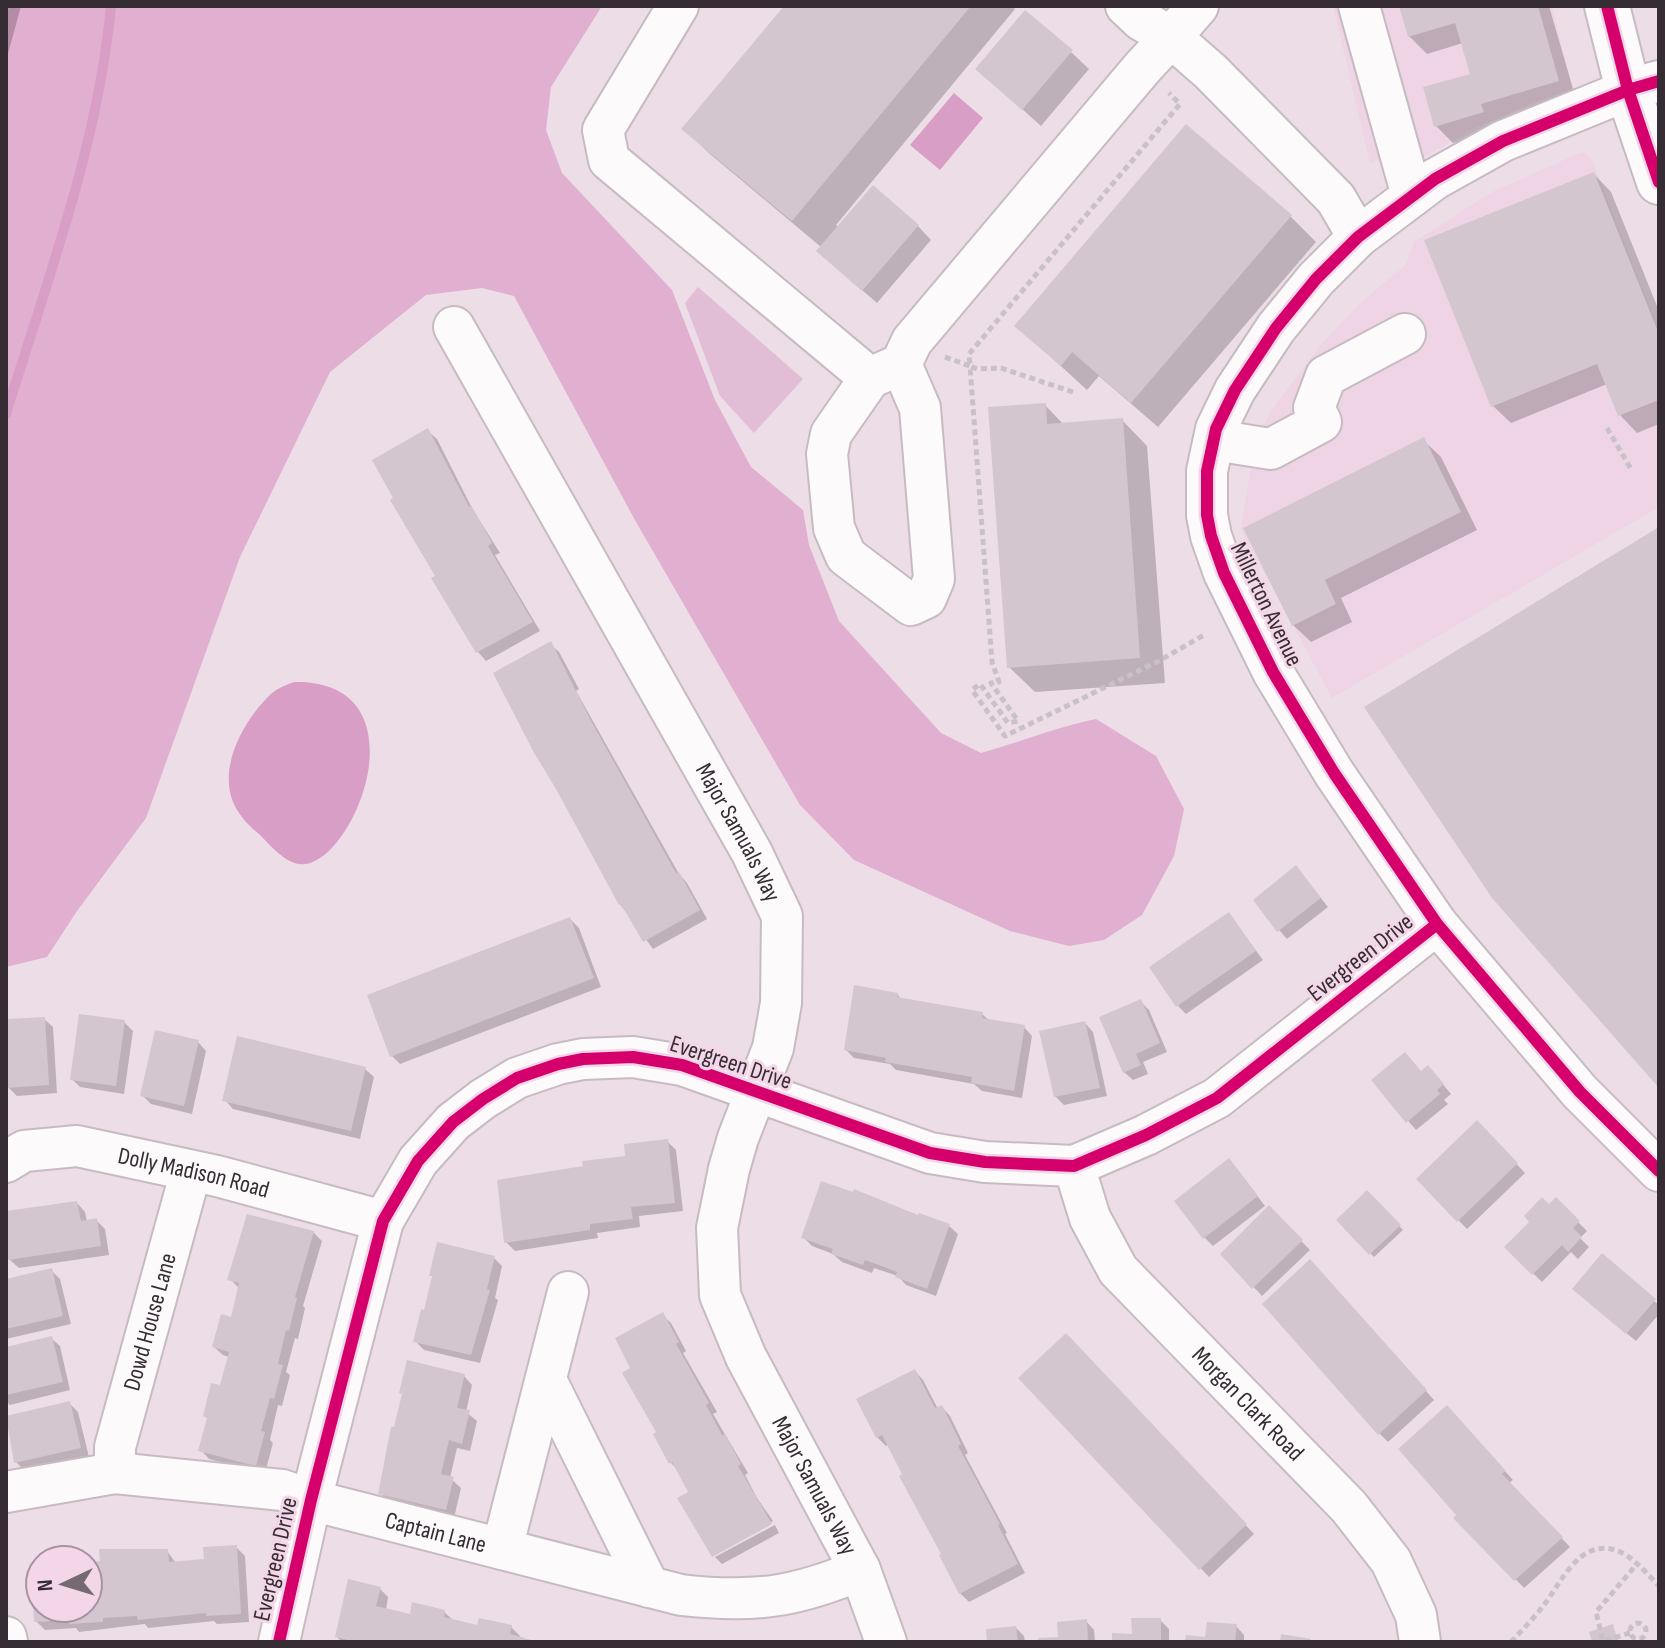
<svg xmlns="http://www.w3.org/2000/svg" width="1665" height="1648" viewBox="0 0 1665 1648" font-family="'Sofia Sans Condensed',sans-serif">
<rect width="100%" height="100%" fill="#eddde7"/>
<path fill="#eed4e5" d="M1333,6H1552L1572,89L1526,105L1477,127L1422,158L1386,157L1370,163Z
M1582,152L1591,158L1659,330V507L1332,698L1241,529L1250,473L1263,426L1273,408L1321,345L1353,310L1406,264L1414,242L1492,192Z"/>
<path fill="#e1bed5" d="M698,287L803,379L754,433L720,396L685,303Z"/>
<path fill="#e1afd0" d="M9,6H602L551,87L546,130L562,173L672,290L715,400L751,467L803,510L809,545L839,621L941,733L981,753C1020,742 1057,727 1096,719L1156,756L1184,809L1174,856L1142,915L1104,940L1069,946L1010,931L854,860L800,805L636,522L514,296L482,288L426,295L330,372L240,557L146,818L77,911L47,957L6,967V19Z"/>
<path fill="#d99ec6" d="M954,93L983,118L940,170L910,145Z
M294,682C430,680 352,872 299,864C284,862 270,845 260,835C249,826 239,816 233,802C218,765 245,718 272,693C278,688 286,685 294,682Z"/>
<path fill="#0003" d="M6,6H21L6,61Z
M786,6H1011L1015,9L836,225L838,227L918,226L931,240L877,303L832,264L821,247L710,154L684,129Z
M1401,6H1549L1576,99L1498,121L1500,130L1453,143L1436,126L1472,75L1463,43L1427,54L1409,36Z
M1071,52L1089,69L1041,126L978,69Z
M1594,174L1611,192L1659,311V424L1637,433L1620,415L1607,384L1511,423L1493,406Z
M1290,216L1316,242L1158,427L1099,376L1087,390L1017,326Z
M1045,405L1064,425L1122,420L1147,446L1165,683L1035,692L1009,667Z
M428,431L437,439L473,510L500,553L495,555L540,631L486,661L478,652L438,576Z
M1423,440L1441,457L1477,530L1341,598L1352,622L1311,642L1293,625Z
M550,644L559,652L579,689L576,691L679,874L687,883L707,919L653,949L620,904Z
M1304,877L1328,907L1287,939L1279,930Z
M1229,914L1263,960L1186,1014L1178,1006Z
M570,919L579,928L601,987L400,1064L392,1056Z
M897,994L902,1000L982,1014L990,1021L1024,1027L1032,1036L1022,1098L982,1091L974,1084L896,1070L890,1064L854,1058L846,1050Z
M1140,1001L1149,1010L1167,1052L1143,1062L1148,1074L1133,1080L1124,1072Z
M44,1019L53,1027L57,1093L17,1096L8,1087L6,1021Z
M124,1022L133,1031L124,1094L80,1087L72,1079Z
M1085,1023L1093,1032L1107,1096L1064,1105L1055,1096Z
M198,1042L206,1051L192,1114L151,1104L142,1095Z
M365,1069L374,1077L360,1139L233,1109L225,1100Z
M1422,1073L1436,1076L1451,1094L1444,1100L1448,1104L1416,1130L1374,1081Z
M1477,1123L1525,1173L1467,1229L1418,1179Z
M667,1141L676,1150L683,1211L639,1216L640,1227L597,1233L598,1238L515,1251L506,1242L585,1168L628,1158Z
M1237,1169L1265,1206L1213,1246L1204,1237Z
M1367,1193L1403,1230L1374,1257L1339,1220Z
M855,1195L949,1226L958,1234L936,1296L906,1285L898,1276L874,1268L872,1273L842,1262L833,1254L812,1246L803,1237Z
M1556,1200L1587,1231L1580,1238L1589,1247L1578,1259L1571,1252L1542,1282L1506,1247Z
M77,1203L85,1212L87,1222L96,1220L105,1229L109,1255L19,1268L10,1260L6,1213Z
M1269,1208L1310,1250L1262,1296L1223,1254Z
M313,1232L322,1241L303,1306L305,1308L298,1339L295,1338L286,1372L290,1375L282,1406L278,1405L270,1440L273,1443L265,1473L209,1459L201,1450L229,1357L223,1355L214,1347L232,1319L240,1289L230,1279Z
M494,1258L502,1266L495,1298L498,1300L480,1363L424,1350L416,1342Z
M51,1270L60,1279L71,1324L6,1339V1281Z
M1319,1271L1434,1400L1388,1442L1379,1433Z
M1583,1297L1654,1301L1659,1305V1314L1636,1341Z
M662,1315L671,1323L686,1351L683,1353L717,1412L713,1414L748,1473L745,1475L757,1498L773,1521L713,1554L690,1493L679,1471L670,1462L633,1369Z
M1066,1335L1254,1534L1209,1577L1021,1378Z
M51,1338L60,1346L70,1390L10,1405L6,1401V1349Z
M915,1371L923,1380L938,1409L942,1407L950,1416L968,1453L965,1455L1007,1533L1005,1534L1025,1573L969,1602L960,1593L889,1444L886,1446L877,1437Z
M464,1376L472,1385L466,1412L477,1421L470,1451L457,1448L450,1478L461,1488L454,1518L389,1502L380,1493Z
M70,1404L78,1412L89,1457L25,1471L16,1462Z
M1456,1417L1513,1480L1509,1483L1570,1547L1524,1588L1456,1518L1459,1515Z
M775,1525L779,1533L722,1564L715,1557Z
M236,1547L245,1556L249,1622L217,1624L214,1621L148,1628L145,1624L79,1632L76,1628L45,1630L36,1621L40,1569V1608H88V1564L167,1551L176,1563L206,1561Z
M380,1589L388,1597L386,1610L411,1616L444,1612L454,1621L479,1627H511L520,1636L519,1639L531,1642H342L337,1637Z
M1160,1620L1169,1629V1642H1114L1134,1636Z
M1086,1621L1094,1630L1095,1642H1041L1060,1639Z
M1236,1626L1244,1635V1642H1187L1207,1639Z
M1016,1628L1024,1636L1025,1642H989Z"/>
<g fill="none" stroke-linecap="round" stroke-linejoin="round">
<path stroke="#d99ec6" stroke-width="10" d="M6,414C47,281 98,145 111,6"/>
</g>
<path fill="#d3c6ce" d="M784,6H971L792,221L681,129Z
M1399,6H1538L1559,81L1481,104L1484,112L1434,127L1423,87L1470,74L1455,23L1408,37Z
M1025,10L1073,50L1022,110L975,69Z
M1186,124L1292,215L1131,403L1072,352L1061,366L1014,326Z
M1594,172L1659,334V400L1618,416L1597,364L1491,407L1424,240Z
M873,185L919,225L862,291L816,251Z
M1046,403L1047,424L1123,418L1140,658L1007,668L988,407Z
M428,428L469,507L471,505L492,543L488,546L533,622L476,653L431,578L435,576L390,500L393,498L372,460Z
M1424,437L1461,512L1325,580L1336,604L1292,626L1243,528Z
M1659,527V1088L1492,898L1364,707Z
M551,641L590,719L676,873L679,872L700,910L643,942L621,904L619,905L556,789L533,751L493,673Z
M1296,865L1321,898L1277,932L1253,900Z
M1229,912L1256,951L1176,1007L1149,967Z
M570,917L594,978L390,1057L367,995Z
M854,985L898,993L897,997L983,1012L982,1018L1025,1025L1014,1091L971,1083L972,1077L885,1062L886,1058L844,1050Z
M1141,999L1160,1043L1136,1054L1141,1065L1123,1073L1099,1017Z
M79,1014L125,1020L116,1086L70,1080Z
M45,1017L49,1085L6,1088V1019Z
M1085,1021L1100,1088L1054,1097L1039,1031Z
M155,1030L199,1040L184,1106L140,1096Z
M237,1036L366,1067L351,1131L222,1101Z
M1405,1052L1421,1071L1428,1065L1444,1084L1437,1090L1440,1094L1406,1123L1371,1080Z
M1477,1120L1518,1163L1457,1222L1416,1179Z
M668,1139L675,1203L631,1207L633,1219L590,1224V1230L504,1243L497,1180L583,1166L582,1161L625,1156L624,1144Z
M1229,1158L1258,1196L1203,1239L1174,1201Z
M821,1181L853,1192L854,1189L918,1215L919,1213L950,1224L927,1289L895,1277L897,1272L865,1260L863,1265L831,1254L833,1249L801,1238Z
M1367,1190L1401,1225L1369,1255L1336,1220Z
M1542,1197L1549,1204L1556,1197L1580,1221L1573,1228L1582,1237L1568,1252L1562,1245L1532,1275L1504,1247L1529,1222L1524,1216Z
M77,1201L81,1221L97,1218L101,1246L8,1260L6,1211Z
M1269,1205L1303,1240L1252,1289L1220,1254Z
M247,1214L314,1231L295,1297L297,1298L289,1331L286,1330L278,1364L283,1365L274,1399L270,1398L261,1431L265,1432L256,1466L198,1451L207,1418L203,1416L211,1383L220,1385L229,1352L212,1347L221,1314L231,1317L239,1283L227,1280Z
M437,1242L495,1256L487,1289L490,1290L471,1355L413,1342L421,1309L424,1310L432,1276H429Z
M1602,1253L1656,1299L1626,1334L1572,1289Z
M1310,1259L1427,1390L1378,1435L1262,1304Z
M52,1268L63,1316L6,1329V1279Z
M663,1312L679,1342L676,1344L709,1403L706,1405L722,1435L725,1434L741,1464L738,1466L772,1524L712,1557L677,1498L688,1492L672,1462L669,1464L653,1434L656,1432L622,1373L630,1368L615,1338Z
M1066,1333L1247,1524L1199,1570L1018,1378Z
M52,1336L63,1382L6,1395V1347Z
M407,1360L465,1374L457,1408L470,1410L462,1444L449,1440L441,1474L454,1477L446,1510L378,1494L391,1427H394L402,1394L399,1393Z
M915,1369L935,1408L942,1405L961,1444L958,1446L1000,1524L998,1525L1018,1564L959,1594L939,1555L941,1554L899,1476L902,1474L882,1435L876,1438L856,1399Z
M70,1401L81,1448L14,1463L6,1416Z
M1447,1405L1506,1471L1502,1474L1563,1537L1514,1581L1453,1518L1456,1515L1398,1449Z
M237,1545L241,1614L206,1616V1613L138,1620L137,1616L103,1618V1622L69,1624V1620L34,1622L31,1568H40V1608H88V1562L100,1561L99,1549H168L169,1562L204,1559L203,1547Z
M348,1579L381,1587L376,1606L410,1614L412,1602L445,1610L444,1617L477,1625L479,1618L512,1625L510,1634L538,1642H356L335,1637Z
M1131,1618H1161V1642H1112V1633L1132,1634Z
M1087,1619L1088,1642H1039L1038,1638L1058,1637L1057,1622Z
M1207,1622L1237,1624L1235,1642H1185L1186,1635L1205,1637Z
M1613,1624L1618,1642H1592L1589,1632Z
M1016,1626L1018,1642H987L986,1629Z
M1281,1634L1311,1639L1310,1642H1280Z"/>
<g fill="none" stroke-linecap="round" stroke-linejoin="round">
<g stroke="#c7bbc2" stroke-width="44">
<g id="minor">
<path d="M678,6L603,130L609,160L870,378"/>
<path d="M1126,6L1141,20L1171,37L1198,6"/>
<path d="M1359,6L1412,196"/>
<path d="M1659,81L1628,90L1503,141L1435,179L1358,237L1316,279L1276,328L1235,390L1216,429L1207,471V515L1211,536L1224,573L1273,672L1334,773L1437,924L1580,1092L1659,1171"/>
<path id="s1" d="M454,327L752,853L782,916L781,1003L773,1048L738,1138L729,1169L717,1228L720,1295L746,1357L860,1570L886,1642"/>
<path d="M901,364L920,408L934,579L926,598L911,605L846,556L834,528L827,454L831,434L870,378L901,364L912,341L1143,67L1171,37L1211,72L1336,199L1358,237"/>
<path d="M1214,440L1271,449L1321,422L1314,408L1326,376L1405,334"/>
<path id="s2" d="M6,1162L24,1151L77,1146L217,1176L383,1221"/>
<path id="s3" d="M1074,1166L1090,1218L1118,1270L1349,1507L1391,1561L1416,1615L1420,1642"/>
<path d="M546,1380L649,1587"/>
<path id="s4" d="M115,1473V1447L191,1171"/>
<path id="s5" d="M6,1492L115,1473L282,1490L311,1500L681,1595C752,1603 794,1598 860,1570"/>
<path d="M502,1549L568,1292"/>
<path d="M6,1637L7,1642"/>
<path d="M279,1642L311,1500L383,1221L418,1161L453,1122L483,1099L517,1078L558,1064L583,1059L633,1057L682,1065L930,1153L985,1162L1074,1166L1146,1135L1217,1098L1437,924"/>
</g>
</g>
<g stroke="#c7bbc2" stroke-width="48">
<path id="major" d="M1607,6L1628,90L1659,182"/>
</g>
<path stroke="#c8c2c6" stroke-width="5" stroke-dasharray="6 4" stroke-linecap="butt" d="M945,357L970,366L992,662L999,682L991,683L1018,721L1008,723L980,684L972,690L1005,736L1159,661L1204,635
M1073,392L1001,368L977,369L970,366L969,354L1180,104L1169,93
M1607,428L1631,469
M1630 1631a8 8 0 1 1 16 0a8 8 0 1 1-16 0Z
M1630,1633L1603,1641L1596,1612L1637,1564
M1511,1642C1522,1630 1534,1618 1544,1605C1560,1584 1578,1542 1611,1549C1631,1553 1646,1573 1659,1586"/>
<use href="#minor" stroke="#fcfafb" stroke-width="40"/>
<use href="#major" stroke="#fcfafb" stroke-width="44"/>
<g stroke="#f3d7e8" stroke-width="17">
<path id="cycleway" d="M1607,6L1628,90L1659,182
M1659,81L1628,90L1503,141L1435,179L1358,237L1316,279L1276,328L1235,390L1216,429L1207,471V515L1211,536L1224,573L1273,672L1334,773L1437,924L1580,1092L1659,1171
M279,1642L311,1500L383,1221L418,1161L453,1122L483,1099L517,1078L558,1064L583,1059L633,1057L682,1065L930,1153L985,1162L1074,1166L1146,1135L1217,1098L1437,924"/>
</g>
<use href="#cycleway" stroke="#d6006c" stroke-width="12"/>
</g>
<g text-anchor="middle" stroke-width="6" stroke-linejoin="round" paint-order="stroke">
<g font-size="24" fill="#362c33" stroke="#f3d7e8">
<text transform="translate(1267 604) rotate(64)" y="8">Millerton Avenue</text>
<text dy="8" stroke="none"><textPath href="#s1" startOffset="580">Major Samuals Way</textPath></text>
<text transform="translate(1360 957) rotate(-38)" y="8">Evergreen Drive</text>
<text transform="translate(731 1062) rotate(18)" y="8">Evergreen Drive</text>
<text dy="8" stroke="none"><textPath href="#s2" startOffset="194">Dolly Madison Road</textPath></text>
<text dy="8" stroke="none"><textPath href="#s4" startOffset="156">Dowd House Lane</textPath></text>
<text dy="8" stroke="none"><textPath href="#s3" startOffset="300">Morgan Clark Road</textPath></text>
<text dy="8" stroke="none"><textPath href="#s1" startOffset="1276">Major Samuals Way</textPath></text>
<text dy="8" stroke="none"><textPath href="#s5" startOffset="438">Captain Lane</textPath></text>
<text transform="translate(275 1559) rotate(-77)" y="8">Evergreen Drive</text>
</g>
</g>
<rect width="1665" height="1648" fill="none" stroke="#362c33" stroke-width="16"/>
<g transform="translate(64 1584) rotate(266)"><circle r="38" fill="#f3d7e8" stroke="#a793a0" stroke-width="2"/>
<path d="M0-6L14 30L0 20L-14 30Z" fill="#766a72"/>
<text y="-12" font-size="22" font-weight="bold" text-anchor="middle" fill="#362c33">N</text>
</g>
</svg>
